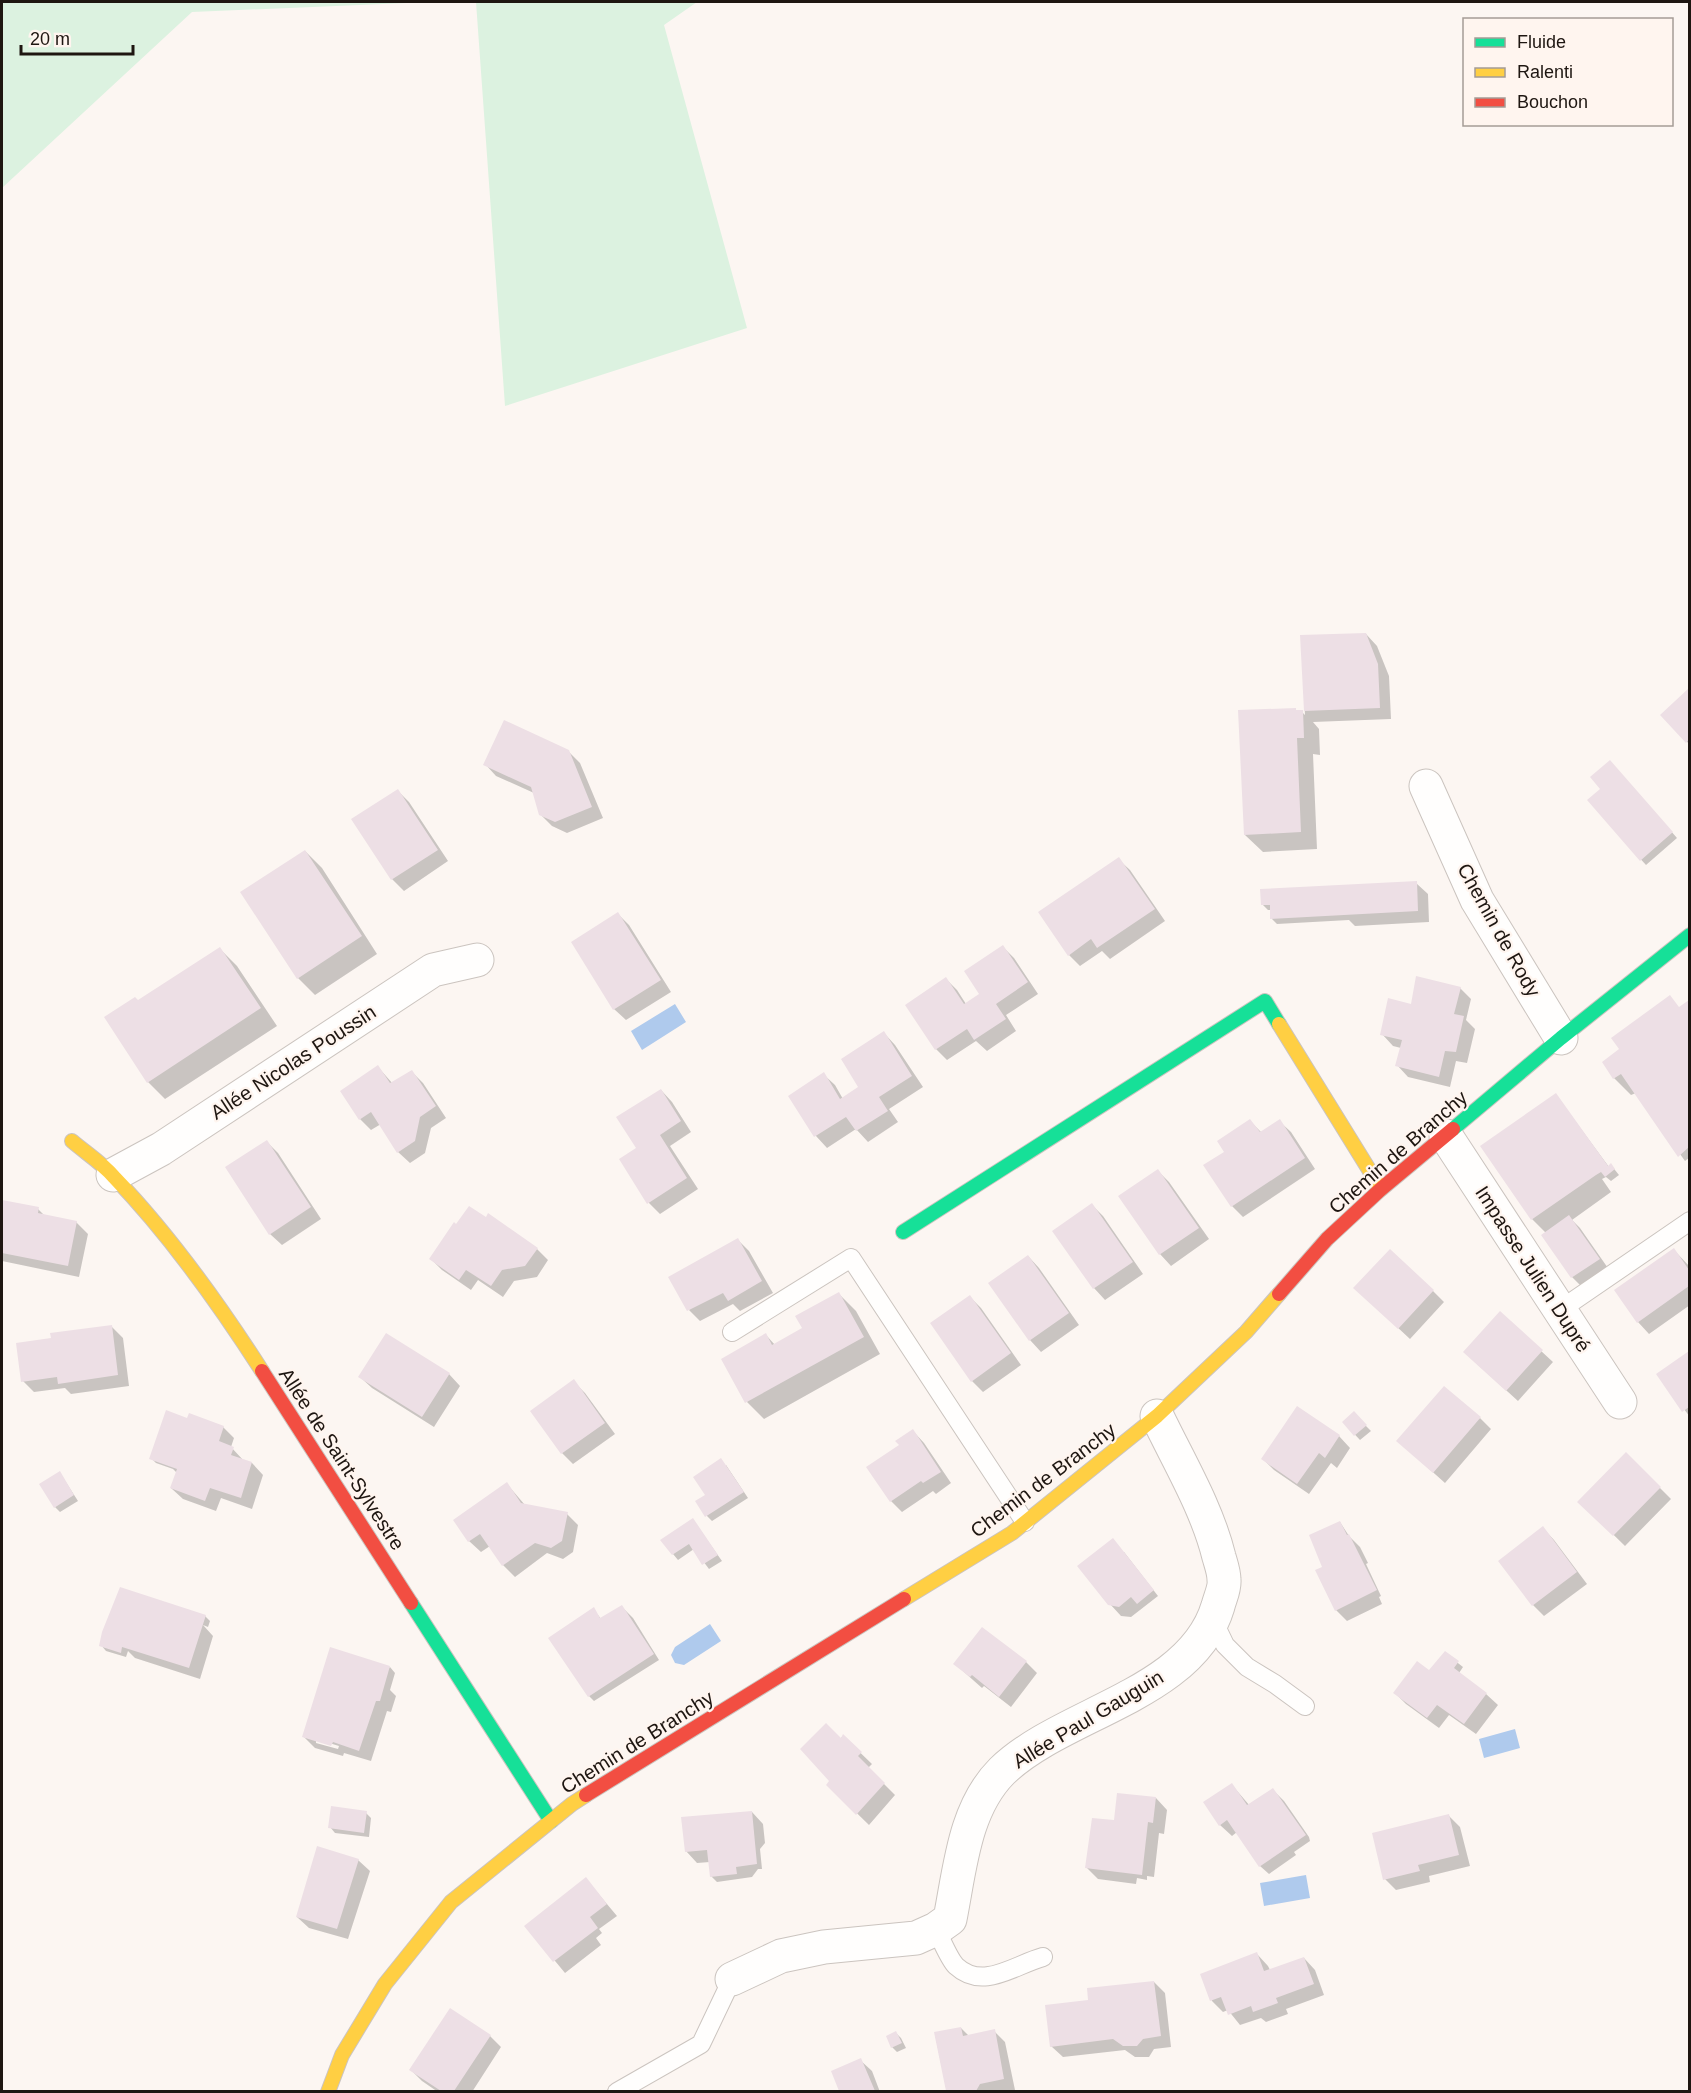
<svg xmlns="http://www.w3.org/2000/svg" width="1691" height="2093" viewBox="0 0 1691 2093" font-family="Helvetica,sans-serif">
<rect width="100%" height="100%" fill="#fcf6f2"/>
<path fill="#dcf2e0" d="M2,2H430L192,12L2,188Z
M476,2H697L664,25L747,328L505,406Z"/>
<path fill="#afcaed" d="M675,1004L686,1022L642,1050L631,1031Z
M710,1624L721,1641L684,1665L675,1663L671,1655L675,1647Z
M1515,1729L1520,1748L1484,1758L1479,1739Z
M1306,1875L1310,1898L1264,1906L1260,1883Z"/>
<path fill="#0003" fill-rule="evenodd" d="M1366,634L1377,646L1389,676L1391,719L1313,722L1319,729L1320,755L1313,754L1317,849L1263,852L1245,835L1298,712H1302L1305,715L1301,636Z
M1690,690V745L1662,715Z
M568,751L580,763L603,818L567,833L552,826L540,814L534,793L496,776L485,764Z
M1631,785L1677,838L1646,865L1635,853Z
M398,791L409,802L448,861L404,891L392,879L354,820Z
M305,851L322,868L377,954L315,995L298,978Z
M1118,859L1130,870L1165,921L1110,959L1102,951L1080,966L1069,955Z
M1416,883L1428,894L1429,922L1355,926L1349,920L1277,924L1272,919L1271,910H1268L1262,904Z
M618,914L629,925L671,992L626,1020L614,1009L573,942Z
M1003,947L1014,958L1038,994L1006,1015L1016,1031L987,1051L976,1041L947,1060L936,1049L946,979L957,990L966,1004L981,995Z
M220,949L237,966L277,1026L165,1099L148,1082L138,1002Z
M1460,988L1471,999L1466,1020L1475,1029L1467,1063L1456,1061L1450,1087L1408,1077L1397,1065L1401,1048L1393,1046L1382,1034L1412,1006Z
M1690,1002V1157L1685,1161L1636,1093L1631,1095L1614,1078L1680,1008Z
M884,1033L895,1045L923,1087L889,1109L898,1122L868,1142L856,1129L827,1148L816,1136L790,1096L823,1074L835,1085L843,1099L861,1088Z
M378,1067L393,1084L411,1071L423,1083L446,1118L431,1128L425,1153L410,1163L398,1152L381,1124L371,1130L360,1119Z
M661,1090L672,1102L691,1132L670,1146L698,1189L660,1214L649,1203L638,1149Z
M1556,1095L1609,1167L1611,1165L1619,1175L1611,1181L1606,1177L1602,1179L1611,1192L1572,1220L1580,1228L1610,1271L1584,1289L1572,1277L1543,1236L1546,1233L1532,1219Z
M1250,1121L1262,1133L1279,1121L1291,1132L1315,1169L1243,1217L1232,1206L1226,1152Z
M267,1142L278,1153L321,1219L282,1245L270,1234Z
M1158,1171L1169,1182L1209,1239L1171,1266L1160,1254L1120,1197Z
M2,1201L38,1209L45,1216L76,1222L88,1234L79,1277L2,1261Z
M1092,1205L1103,1216L1143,1274L1105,1300L1094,1288L1054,1231Z
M738,1240L749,1251L773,1293L740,1311L733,1304L700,1321L689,1310Z
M537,1249L548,1260L537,1277L514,1281L503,1297L478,1280L471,1290L442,1270L431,1259Z
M1674,1250L1690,1267V1305L1649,1334L1638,1322Z
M1028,1256L1039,1268L1079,1325L1041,1352L1030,1340Z
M1433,1291L1444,1302L1410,1339L1367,1299Z
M839,1294L856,1311L880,1354L764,1419L747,1402L766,1335L775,1345L804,1329Z
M970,1297L981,1308L1021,1365L983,1392L972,1381Z
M1500,1313L1553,1362L1518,1401L1476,1363Z
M111,1326L123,1338L129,1386L71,1394L65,1388L34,1392L23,1381L53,1340Z
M1690,1352V1417L1658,1375Z
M449,1374L460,1386L434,1427L372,1388L360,1377Z
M573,1381L585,1393L615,1434L573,1464L562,1453Z
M1353,1413L1371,1431L1360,1440L1344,1423Z
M1480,1418L1491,1429L1445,1483L1398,1441Z
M188,1420L223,1427L234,1438L231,1447L244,1461L252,1463L263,1475L252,1509L221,1498L216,1511L183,1499L171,1488L177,1473L173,1469L156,1463L151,1458Z
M913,1431L924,1443L951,1483L936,1494L933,1491L902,1512L891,1501Z
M1339,1436L1350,1448L1337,1468L1331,1463L1309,1494L1274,1470L1263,1459Z
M1626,1454L1671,1499L1625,1546L1580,1502Z
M726,1465L748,1498L712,1521L707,1516V1495Z
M60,1473L78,1501L60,1512L55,1507Z
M507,1484L525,1505L567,1514L578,1525L573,1552L563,1559L547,1553L515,1577L503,1565L490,1546L481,1552L469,1541Z
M693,1520L722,1561L709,1569L694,1549L678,1560L673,1554Z
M1340,1522L1349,1536L1360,1547L1368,1563L1366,1564L1381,1596L1379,1597L1382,1604L1347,1621L1336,1610L1324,1568Z
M1543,1528L1554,1540L1587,1584L1544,1616L1533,1605Z
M1124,1552L1158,1596L1131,1617L1121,1616L1110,1604Z
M622,1607L633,1618L659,1660L594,1701L589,1696L593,1609L602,1620Z
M205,1616L210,1621L208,1627L203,1625L213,1636L200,1679L135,1658L128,1651L126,1657L106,1651L101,1645Z
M1445,1653L1463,1667L1459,1673L1486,1694L1498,1705L1476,1734L1449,1715L1439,1728L1406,1704L1395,1693L1430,1672Z
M1026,1662L1037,1673L1011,1707L984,1686L982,1688L955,1664Z
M390,1667L395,1673L390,1690L396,1696L391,1712L387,1711L371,1761L344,1753L343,1756L315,1748L304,1737ZM316,1739L339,1746L338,1749L316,1743Z
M843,1736L872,1764L868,1768L895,1795L869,1825L828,1785L831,1781L840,1739Z
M1232,1785L1250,1806L1273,1790L1284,1801L1309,1837L1310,1841L1294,1852L1296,1855L1269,1874L1260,1866L1237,1832L1232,1836L1220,1825L1205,1803Z
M1156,1798L1167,1810L1164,1834L1159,1833L1154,1877L1147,1876V1880L1137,1878L1136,1884L1098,1879L1087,1868L1115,1822Z
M752,1812L763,1824L765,1843L760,1849L762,1869H758L752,1877L717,1882L711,1876L710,1862L697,1863L686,1851Z
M366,1813L371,1818L369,1837L335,1833L330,1827Z
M1449,1816L1460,1827L1470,1866L1429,1876L1430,1882L1396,1890L1385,1879Z
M358,1860L370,1871L348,1939L309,1928L297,1917Z
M586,1879L617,1916L599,1929L602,1933L596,1938L601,1945L565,1973L526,1926Z
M1257,1954L1268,1966L1270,1970L1304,1958L1315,1970L1324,1995L1286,2009L1288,2014L1266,2022L1261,2018L1240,2025L1228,2010L1223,2012L1212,2001L1202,1974Z
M1154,1982L1165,1993L1171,2047L1154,2049L1149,2057H1135L1125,2050L1063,2057L1051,2046L1090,2002Z
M451,2010L490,2036L501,2047L472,2092H438L422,2081L411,2070Z
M961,2028L969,2036L994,2031L1005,2042L1015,2090L1006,2092H947L935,2034Z
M896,2033L901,2038L906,2048L897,2052L892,2047Z
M860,2060L872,2071L880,2092H839Z"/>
<path fill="#eddfe5" d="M1366,633L1378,664L1380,708L1304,711L1300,635Z
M1689,688V739L1686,743L1660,715Z
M1296,708V710H1303L1304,738H1297L1301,832L1244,835L1238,710Z
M504,720L569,750L592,807L555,822L539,815L531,787L483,765Z
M1610,760L1673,832L1640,861L1587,800L1600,789L1590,777Z
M398,789L438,850L391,880L351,819Z
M305,850L362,936L297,979L240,892Z
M1119,857L1155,909L1097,948L1091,939L1068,956L1038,912Z
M1417,881L1418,911L1270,919V905H1261L1260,889Z
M618,912L661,980L613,1010L571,942Z
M1003,945L1028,982L996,1004L1006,1019L974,1040L967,1029L935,1050L905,1005L946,977L964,1004L979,994L964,971Z
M220,947L261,1008L147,1083L104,1017L135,997L138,1000Z
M1416,976L1461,987L1454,1014L1464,1016L1456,1052L1445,1051L1439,1077L1395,1066L1402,1040L1380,1035L1388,998L1411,1004Z
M1670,995L1679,1007L1689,1000V1147L1678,1157L1621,1074L1613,1079L1602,1062L1619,1049L1611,1038Z
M884,1031L912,1076L879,1097L888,1111L856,1131L846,1117L814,1137L788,1096L824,1072L840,1099L858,1087L841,1059Z
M378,1065L390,1083L412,1070L436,1106L420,1117L415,1141L397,1153L371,1112L359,1120L340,1091Z
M661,1089L681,1121L660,1135L687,1178L647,1204L619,1159L636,1148L616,1117Z
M1556,1093L1608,1166L1611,1163L1615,1169L1605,1177L1601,1172L1596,1175L1531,1220L1480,1146Z
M1250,1119L1260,1132L1280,1119L1305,1158L1231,1207L1203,1165L1224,1152L1217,1141Z
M267,1140L311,1207L269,1235L225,1167Z
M1158,1169L1199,1228L1159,1255L1118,1196Z
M2,1200L39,1207L38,1213L77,1221L68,1266L2,1253Z
M1092,1203L1133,1262L1093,1289L1052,1231Z
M469,1206L486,1217L488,1213L538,1248L525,1266L502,1270L491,1286L466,1270L459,1280L429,1259L454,1222L456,1224Z
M1569,1215L1600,1259L1571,1278L1541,1235Z
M738,1238L762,1281L728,1301L723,1293L687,1311L668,1277Z
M1674,1248L1689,1270V1286L1637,1323L1614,1290Z
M1390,1249L1434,1290L1398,1329L1353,1288Z
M1028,1255L1069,1313L1029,1341L988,1283Z
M839,1292L864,1337L745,1403L721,1359L766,1333L772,1345L802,1328L795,1316Z
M970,1295L1011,1353L971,1382L930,1323Z
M1500,1311L1543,1350L1506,1391L1463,1352Z
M112,1325L118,1375L58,1384L57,1377L21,1382L16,1343L51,1338L50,1333Z
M386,1333L450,1373L422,1417L358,1377Z
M1689,1351V1407L1682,1412L1656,1374Z
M574,1379L605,1423L561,1454L530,1411Z
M1444,1386L1481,1417L1433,1473L1396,1441Z
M1297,1406L1340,1435L1325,1458L1319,1453L1297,1484L1261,1459Z
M166,1410L187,1418L189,1413L224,1426L219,1441L234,1447L231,1455L252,1462L241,1498L210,1488L205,1501L170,1488L177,1469L149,1459Z
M1354,1411L1367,1425L1354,1436L1342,1422Z
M913,1429L941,1472L923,1483L921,1481L890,1502L866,1467L899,1445L895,1441Z
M1626,1452L1661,1487L1613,1536L1577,1502Z
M721,1458L744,1492L705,1517L695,1501L705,1495L693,1477Z
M60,1471L74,1495L54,1508L39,1484Z
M507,1482L521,1503L568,1512L562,1541L551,1548L535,1543L502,1566L480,1534L468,1542L453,1520Z
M693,1518L718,1555L702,1565L689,1544L672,1555L660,1540Z
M1340,1521L1347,1535L1349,1534L1377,1590L1335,1611L1315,1570L1322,1567L1309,1535Z
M1543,1526L1577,1572L1532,1606L1498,1561Z
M1113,1538L1154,1590L1137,1604L1131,1597L1119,1607L1108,1605L1077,1566Z
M120,1587L206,1615L189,1668L122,1647L121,1653L99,1646L102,1632Z
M622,1605L654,1654L588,1697L548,1638L594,1607L600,1618Z
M982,1627L1027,1661L999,1697L972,1675L970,1677L953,1664Z
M330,1647L390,1666L380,1701H376L359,1751L333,1742L331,1746L302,1737Z
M1445,1651L1459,1661L1454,1668L1487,1693L1464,1724L1437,1705L1427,1718L1393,1693L1417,1661L1429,1670Z
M826,1723L841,1738L843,1734L862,1752L858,1756L885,1783L856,1815L826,1785L829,1781L800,1749Z
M1232,1783L1247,1805L1273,1788L1306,1835L1259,1867L1227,1820L1219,1826L1203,1802Z
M1117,1793L1156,1797L1153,1823L1148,1822L1142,1875L1085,1868L1092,1818L1114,1820Z
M331,1806L367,1811L364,1833L328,1828Z
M752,1811L757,1864L736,1867L737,1874L710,1877L707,1850L685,1852L681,1817Z
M1449,1814L1459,1855L1418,1865L1420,1871L1383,1880L1372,1833Z
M317,1846L359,1859L337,1929L296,1917Z
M586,1877L607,1904L590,1917L598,1928L553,1962L524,1926Z
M1257,1952L1264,1971L1304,1957L1314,1984L1276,1998L1278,2003L1253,2012L1251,2006L1228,2015L1221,1997L1210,2001L1200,1974Z
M1154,1981L1161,2036L1143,2039L1137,2046H1123L1113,2039L1050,2047L1045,2005L1088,2000L1087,1988Z
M450,2008L491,2035L454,2091H441L409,2070Z
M961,2027L963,2036L995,2029L1004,2079L980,2084L976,2091H946L934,2032Z
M896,2031L902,2043L891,2048L886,2036Z
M861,2058L875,2091H839L831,2071Z"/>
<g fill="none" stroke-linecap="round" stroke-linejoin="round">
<g stroke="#cbc4bf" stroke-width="20">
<path id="lane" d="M1560,1310L1690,1221
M732,1332L851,1258L1025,1522
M1213,1620L1225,1645L1247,1667L1275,1684L1305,1706
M936,1929C941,1939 949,1959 956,1966C983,1991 1014,1965 1043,1957
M617,2092L701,2044L732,1979"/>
</g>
<g stroke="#cbc4bf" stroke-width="35">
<path id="street" d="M1426,786L1477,900L1561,1038
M1446,1136L1620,1402
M113,1175L161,1149L433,970L477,960
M732,1979L781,1956L824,1947L916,1938L936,1929L950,1919C960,1869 964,1809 1002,1771C1063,1712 1192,1695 1218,1606C1220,1598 1225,1588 1224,1580C1224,1572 1221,1564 1219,1557C1207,1508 1179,1462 1157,1416"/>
</g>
<g stroke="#cbc4bf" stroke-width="16">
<path id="fast" d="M1453,1129L1561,1038L1690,935
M903,1232L1265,1001L1279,1024
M411,1603L551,1821"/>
</g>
<g stroke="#cbc4bf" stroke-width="16">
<path id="slow" d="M1279,1024L1381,1189
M72,1141C86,1153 102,1163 114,1177C169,1234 219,1304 262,1371
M904,1599L1012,1533L1157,1416L1246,1332L1279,1294
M328,2092L342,2055L385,1984L451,1902L572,1804L586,1795"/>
</g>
<g stroke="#cbc4bf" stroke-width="16">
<path id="jam" d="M1279,1294L1327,1239L1381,1189L1453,1129
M262,1371L411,1603
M586,1795L904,1599"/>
</g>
<use href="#lane" stroke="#fffefd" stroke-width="18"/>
<use href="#street" stroke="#fffefd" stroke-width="33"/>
<use href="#fast" stroke="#16e098" stroke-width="14"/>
<use href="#slow" stroke="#ffcf43" stroke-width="14"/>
<use href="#jam" stroke="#f24e42" stroke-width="14"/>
</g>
<g text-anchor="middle" stroke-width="4.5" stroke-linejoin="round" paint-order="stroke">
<g font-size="20" fill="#1e1611" stroke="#fff5ef">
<text transform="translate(1499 930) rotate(61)" y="7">Chemin de Rody</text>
<text transform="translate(293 1062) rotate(-33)" y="7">Allée Nicolas Poussin</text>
<text transform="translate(1398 1152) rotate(-41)" y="7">Chemin de Branchy</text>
<text transform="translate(1533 1269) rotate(57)" y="7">Impasse Julien Dupré</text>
<text transform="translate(342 1459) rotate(57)" y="7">Allée de Saint-Sylvestre</text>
<text transform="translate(1043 1480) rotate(-37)" y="7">Chemin de Branchy</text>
<text transform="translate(1088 1719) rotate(-31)" y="7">Allée Paul Gauguin</text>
<text transform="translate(637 1742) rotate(-32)" y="7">Chemin de Branchy</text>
</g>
</g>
<rect width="1691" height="2093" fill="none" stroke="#1e1611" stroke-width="6"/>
<rect x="1463" y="18" width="210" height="108" fill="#fff5ef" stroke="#a59c96" stroke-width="1.5"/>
<rect x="1475" y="38" width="30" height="9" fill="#16e098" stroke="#a59c96" stroke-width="1.5"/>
<text x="1517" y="48" font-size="18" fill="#1e1611">Fluide</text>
<rect x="1475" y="68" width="30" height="9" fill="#ffcf43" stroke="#a59c96" stroke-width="1.5"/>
<text x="1517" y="78" font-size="18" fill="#1e1611">Ralenti</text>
<rect x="1475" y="98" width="30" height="9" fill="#f24e42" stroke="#a59c96" stroke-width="1.5"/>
<text x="1517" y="108" font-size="18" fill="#1e1611">Bouchon</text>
<path d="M21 45v9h112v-9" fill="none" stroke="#1e1611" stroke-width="3"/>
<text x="30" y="45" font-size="18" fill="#1e1611" stroke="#fff5ef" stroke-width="4.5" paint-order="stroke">20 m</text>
</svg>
